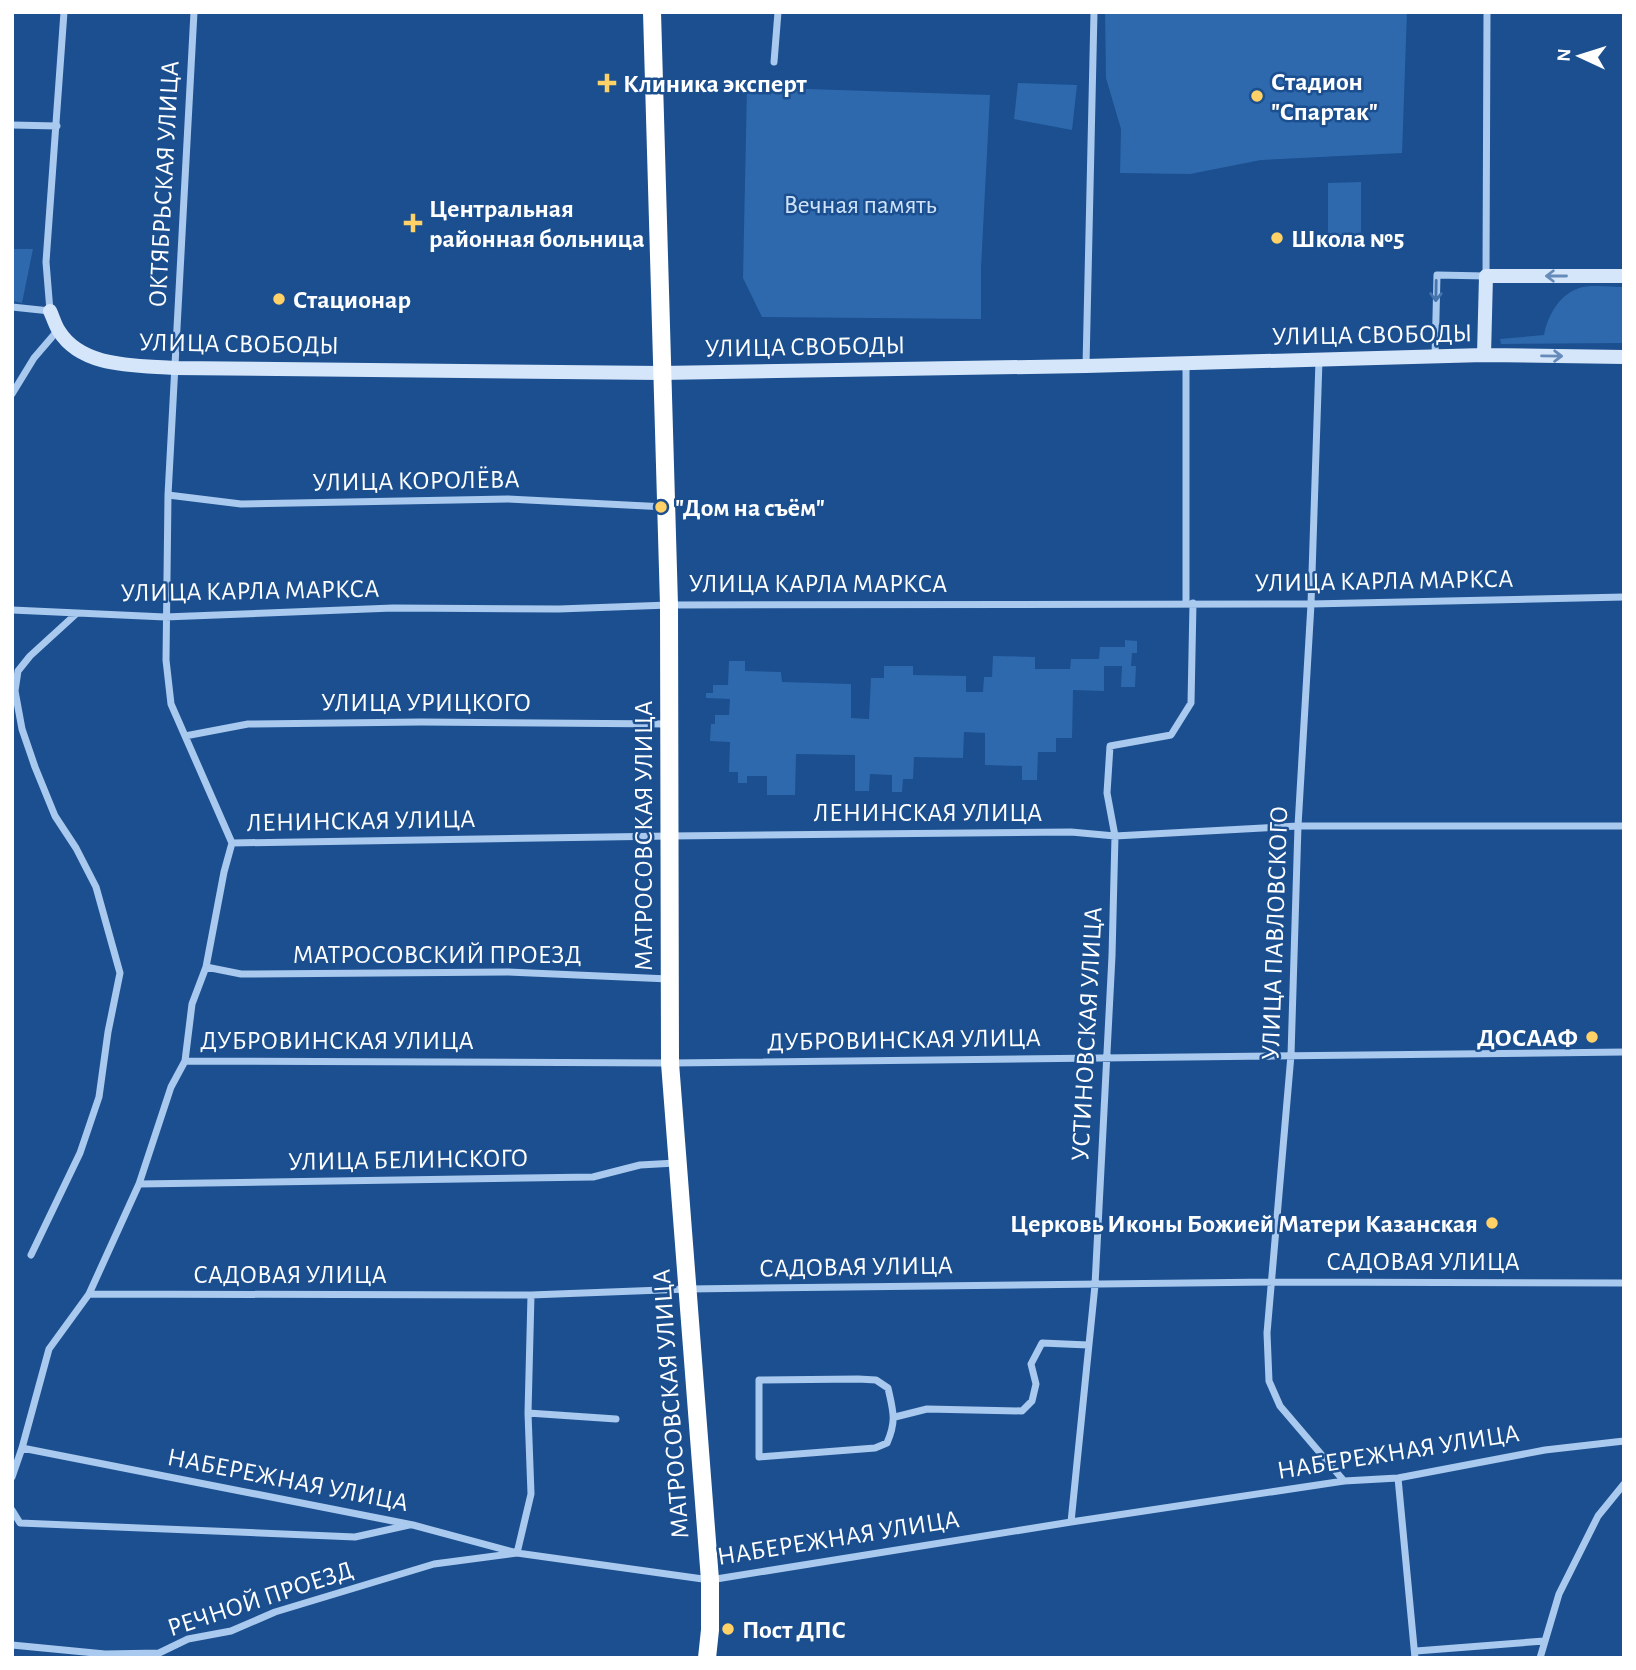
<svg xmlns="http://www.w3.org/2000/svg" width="1636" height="1670" viewBox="0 0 1636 1670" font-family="'Alegreya Sans',sans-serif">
<rect width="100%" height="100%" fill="#1b4f8f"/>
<path fill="#2e69ad" d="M1105,12H1407L1402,153L1261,160L1190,174L1120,173L1121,129L1106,78Z
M1018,83L1077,85L1072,130L1014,119Z
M747,87L990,95L981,268V319L762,317L743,278Z
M1361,182V241H1328V183Z
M12,249H33L22,303L12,301Z
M1624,287V343L1501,344L1500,339L1544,335C1548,315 1559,295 1579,288C1591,284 1611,287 1624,287Z
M1125,640L1137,641V653H1132L1131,666H1136L1135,687H1121L1122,666H1104V691L1073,690L1072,738H1056V752H1038L1037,780H1022V766L985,765V733L964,732L963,758L914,757L913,779H903L902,792H892V775L870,774L869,791H855V755L796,754L795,795H767V776H747V783H738V772H729L730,742L710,741L711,724H715V715H729L730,699L706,698V693H713V685H728L729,661H745V671L781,672L782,682L851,684V718L869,719L871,678H884V666H913V675L966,676V692H983L984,677H992L993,656L1035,657V669H1070L1071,659H1099L1100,647H1125Z"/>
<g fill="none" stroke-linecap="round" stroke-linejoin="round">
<path stroke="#a9c9ee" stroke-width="7" d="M774,62L778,12
M12,125L57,126
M12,307L50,311L46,262L64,12
M1435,357L1437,275L1486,276L1487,12
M1319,360L1311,604L1298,826L1291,1055L1267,1333L1269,1381L1280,1406L1344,1481
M1186,363V603
M1086,366L1094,12
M12,394L34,358L58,330
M168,495L241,504L508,499L666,507
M12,610L165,617L393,608L559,609L669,605L1311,604L1624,597
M185,736L248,724L421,722L669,724
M232,843L670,836L1071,832L1115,836L1298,826H1624
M206,967L241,974L508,972L669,979
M185,1061L670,1063L1624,1052
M139,1184L593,1177L640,1165L676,1163
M31,1255L80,1153L99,1097L108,1032L120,973L96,887L76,848L55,816L35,767L22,729L15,691L18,671L30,656L76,614
M89,1294L531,1295L688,1289L1272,1282L1624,1283
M858,1379L876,1380L888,1388C893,1411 897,1420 887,1443L875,1448L759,1457V1380Z
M528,1413L616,1419
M895,1417L927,1409L1022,1411L1032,1401L1036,1384L1031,1364L1042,1343L1088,1345
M22,1448L413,1525L517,1553L710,1580L1071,1522L1344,1481L1398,1478L1545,1450L1624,1441
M12,1477L22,1448L49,1349L89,1294L139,1184L171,1087L185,1061L192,1004L206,967L224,872L232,843L171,704L166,660L168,495L194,12
M1398,1478L1415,1658
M12,1510L20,1523L355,1537L409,1525
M1071,1522L1095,1285L1112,956L1115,836L1107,793L1110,746L1171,735L1191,703L1193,603
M12,1645L105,1654L159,1653L188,1639L231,1631L275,1612L434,1564L517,1553L531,1494L528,1413L531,1295
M1416,1651L1544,1641
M1540,1658L1559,1594L1598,1516L1624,1484"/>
<path stroke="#d6e6fa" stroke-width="14" d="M50,311C53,317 55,325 59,331C82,368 135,365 174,368L661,373L1086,366L1484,355L1624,357
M1484,355L1486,276H1624"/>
<path stroke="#fff" stroke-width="18" d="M652,12L669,605L670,1063L710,1580V1630L707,1658"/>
</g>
<defs><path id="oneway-shaft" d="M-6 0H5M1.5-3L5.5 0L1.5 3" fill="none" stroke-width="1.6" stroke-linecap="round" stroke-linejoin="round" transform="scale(1.75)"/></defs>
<g stroke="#668bba">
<use href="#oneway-shaft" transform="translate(1556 276) rotate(-180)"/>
<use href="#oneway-shaft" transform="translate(1552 356) rotate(1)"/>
</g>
<use stroke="#4674ac" href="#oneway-shaft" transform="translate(1436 291) rotate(91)"/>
<g fill="#ffd166" stroke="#1b4f8f" stroke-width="2.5">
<path d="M603.5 72.5h7v7h7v7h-7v7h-7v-7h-7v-7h7z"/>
<circle cx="1257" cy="96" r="7"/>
<path d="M409.5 212.5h7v7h7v7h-7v7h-7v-7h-7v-7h7z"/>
<circle cx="1277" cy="238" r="7"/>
<circle cx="279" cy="299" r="7"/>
<circle cx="661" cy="507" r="7"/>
<circle cx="1592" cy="1037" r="7"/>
<circle cx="1492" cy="1223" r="7"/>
<circle cx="728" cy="1629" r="7"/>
</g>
<g text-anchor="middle" stroke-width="5" stroke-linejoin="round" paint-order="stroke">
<g font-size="26" font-weight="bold" fill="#fff" stroke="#1b4f8f" text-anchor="start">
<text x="1271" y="90">Стадион<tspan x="1271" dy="30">"Спартак"</tspan></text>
<text x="623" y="92">Клиника эксперт</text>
<text x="429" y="217">Центральная<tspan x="429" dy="30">районная больница</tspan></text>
<text x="1291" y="247">Школа №5</text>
<text x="293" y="308">Стационар</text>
<text x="675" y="516">"Дом на съём"</text>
<text x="1578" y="1046" text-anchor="end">ДОСААФ</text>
<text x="1478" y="1232" text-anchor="end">Церковь Иконы Божией Матери Казанская</text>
<text x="742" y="1638">Пост ДПС</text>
</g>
<g font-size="26" fill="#fff" stroke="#1b4f8f">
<text transform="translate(163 184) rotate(-87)" y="9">ОКТЯБРЬСКАЯ УЛИЦА</text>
<text transform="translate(1372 334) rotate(-1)" y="9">УЛИЦА СВОБОДЫ</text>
<text transform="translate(239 343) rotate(1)" y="9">УЛИЦА СВОБОДЫ</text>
<text transform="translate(805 346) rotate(-1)" y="9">УЛИЦА СВОБОДЫ</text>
<text transform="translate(416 480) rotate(-1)" y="9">УЛИЦА КОРОЛЁВА</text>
<text transform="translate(1384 580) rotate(-1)" y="9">УЛИЦА КАРЛА МАРКСА</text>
<text x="818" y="592">УЛИЦА КАРЛА МАРКСА</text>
<text transform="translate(250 590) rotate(-1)" y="9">УЛИЦА КАРЛА МАРКСА</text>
<text x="426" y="711">УЛИЦА УРИЦКОГО</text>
<text x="928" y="821">ЛЕНИНСКАЯ УЛИЦА</text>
<text transform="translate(361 820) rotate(-1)" y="9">ЛЕНИНСКАЯ УЛИЦА</text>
<text transform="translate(643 836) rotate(-90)" y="9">МАТРОСОВСКАЯ УЛИЦА</text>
<text transform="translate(1274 933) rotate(-88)" y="9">УЛИЦА ПАВЛОВСКОГО</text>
<text x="437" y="963">МАТРОСОВСКИЙ ПРОЕЗД</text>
<text transform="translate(1086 1034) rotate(-87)" y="9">УСТИНОВСКАЯ УЛИЦА</text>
<text transform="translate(904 1039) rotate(-1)" y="9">ДУБРОВИНСКАЯ УЛИЦА</text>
<text x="337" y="1049">ДУБРОВИНСКАЯ УЛИЦА</text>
<text transform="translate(408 1159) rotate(-1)" y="9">УЛИЦА БЕЛИНСКОГО</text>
<text x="1423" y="1270">САДОВАЯ УЛИЦА</text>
<text transform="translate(856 1266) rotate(-1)" y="9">САДОВАЯ УЛИЦА</text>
<text x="290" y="1283">САДОВАЯ УЛИЦА</text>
<text transform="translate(670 1404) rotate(-94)" y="9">МАТРОСОВСКАЯ УЛИЦА</text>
<text transform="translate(1398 1451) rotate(-9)" y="9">НАБЕРЕЖНАЯ УЛИЦА</text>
<text transform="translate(288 1479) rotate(11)" y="9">НАБЕРЕЖНАЯ УЛИЦА</text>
<text transform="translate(838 1537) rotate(-9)" y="9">НАБЕРЕЖНАЯ УЛИЦА</text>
<text transform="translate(260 1598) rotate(-18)" y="9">РЕЧНОЙ ПРОЕЗД</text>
</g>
<g font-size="26" fill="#cfe3fa" stroke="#1b4f8f">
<text x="860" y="213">Вечная память</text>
</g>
</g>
<rect width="1636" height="1670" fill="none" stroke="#ffffff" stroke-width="28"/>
<g transform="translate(1580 56) rotate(274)" stroke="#1b4f8f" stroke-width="5" paint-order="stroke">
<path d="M0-5L12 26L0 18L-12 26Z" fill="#ffffff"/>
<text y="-10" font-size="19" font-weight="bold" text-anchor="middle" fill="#ffffff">N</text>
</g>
</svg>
